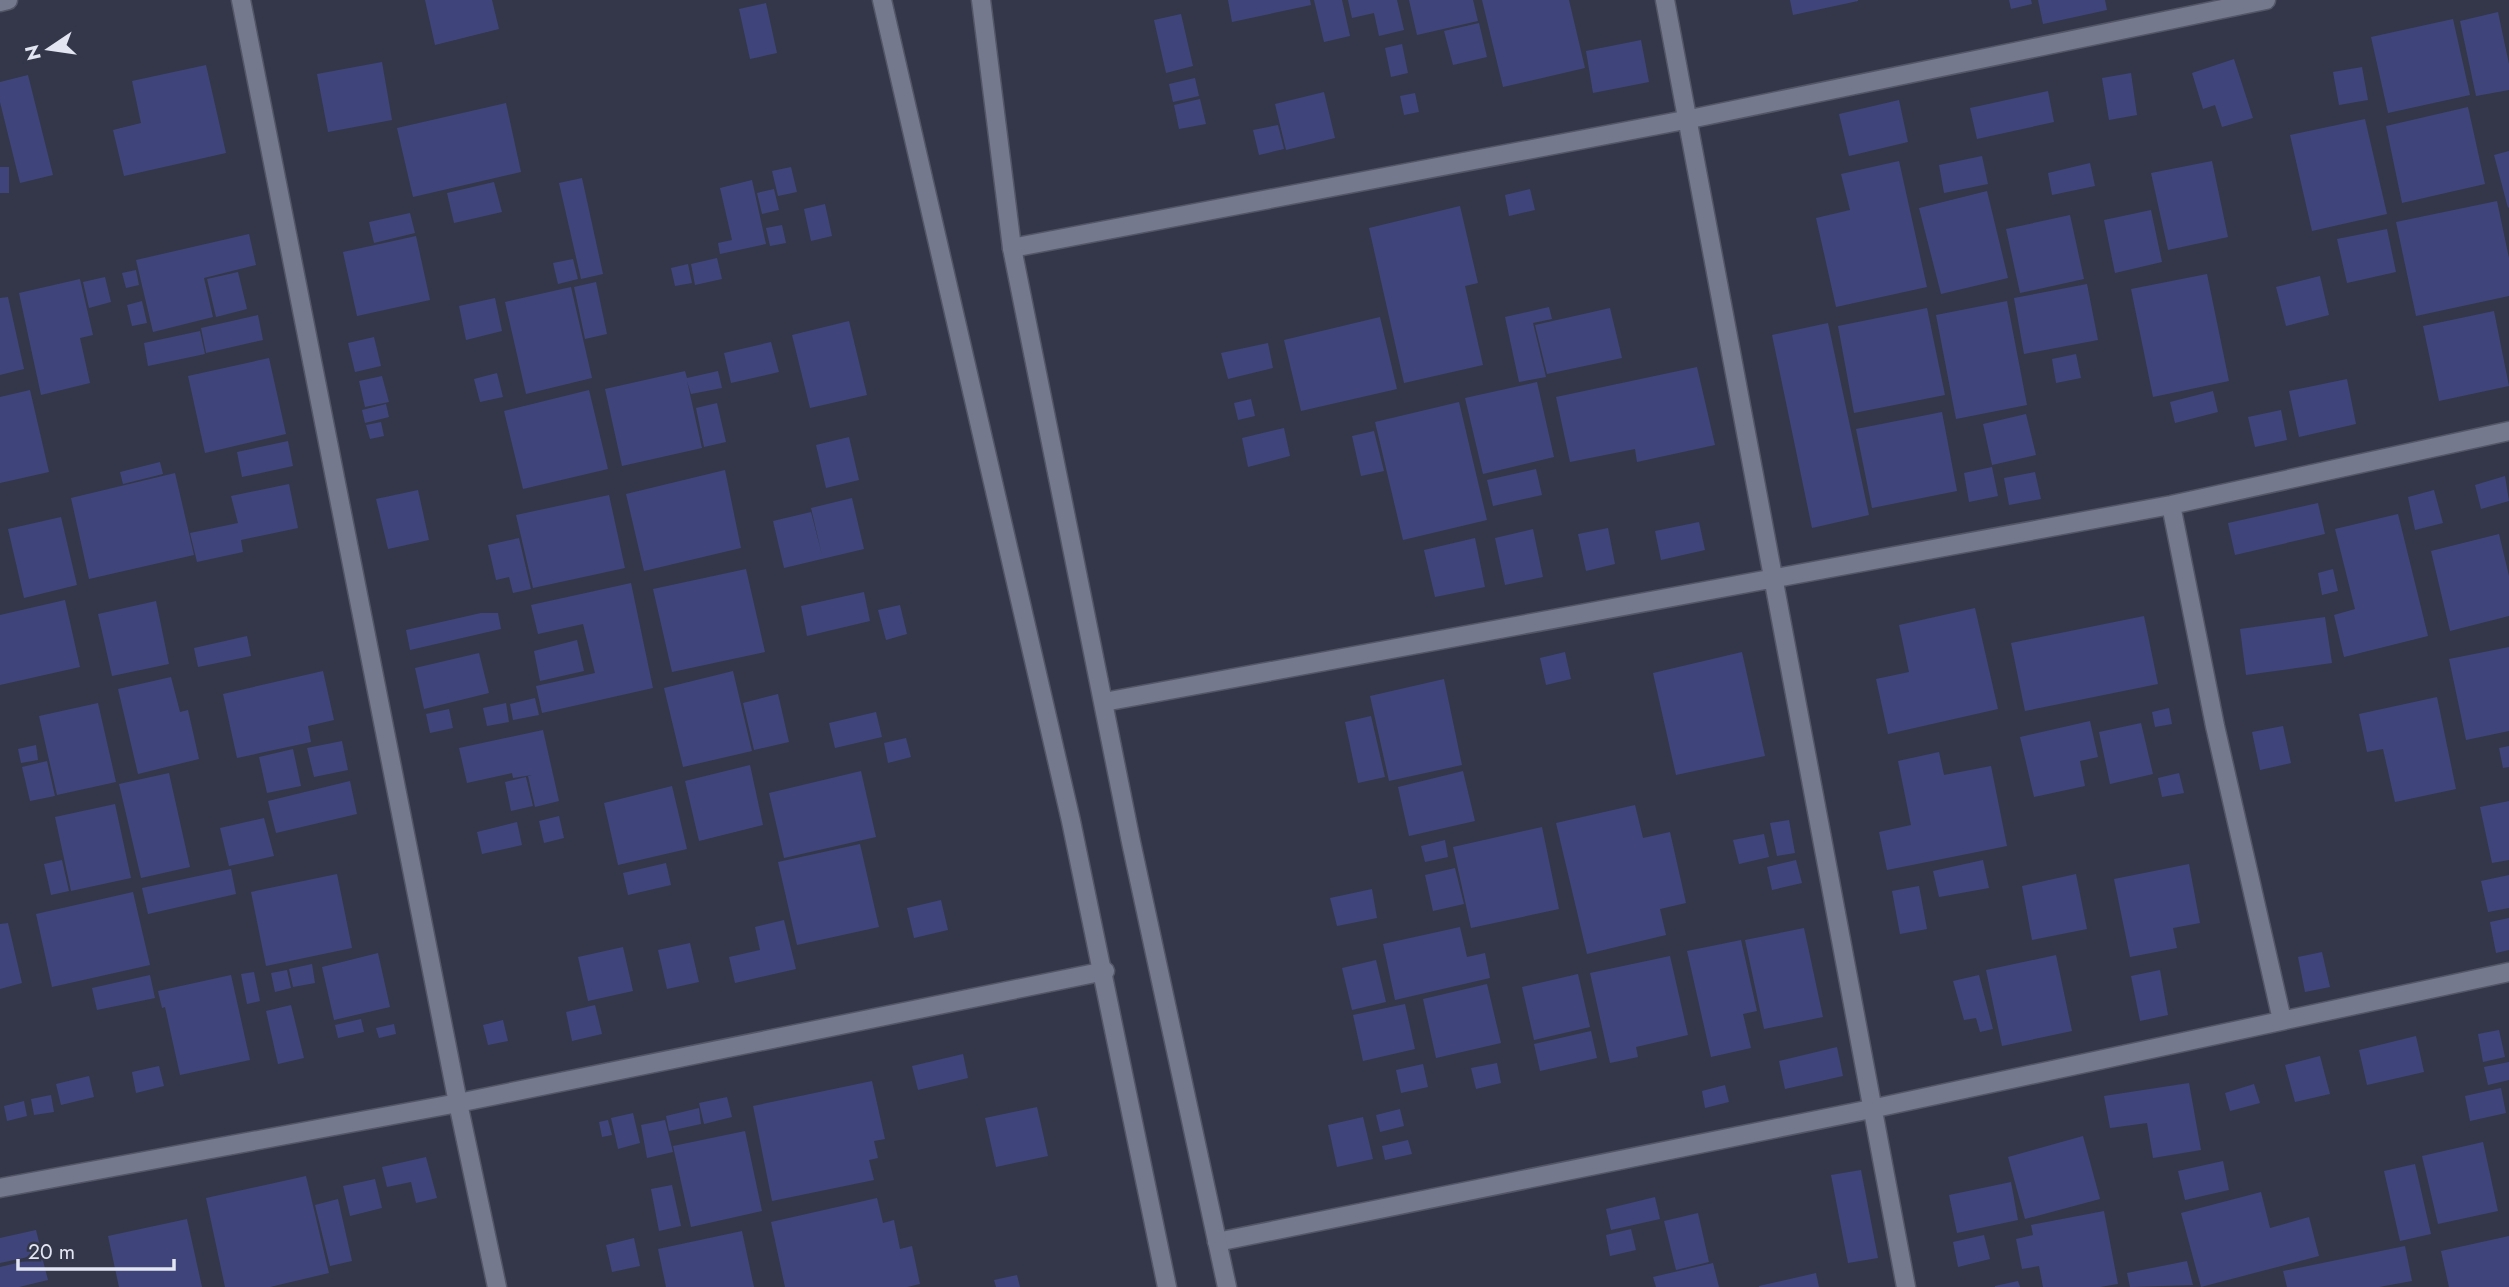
<svg xmlns="http://www.w3.org/2000/svg" width="2509" height="1287" viewBox="0 0 2509 1287" font-family="Jost,sans-serif">
<rect width="100%" height="100%" fill="#333749"/>
<path fill="#3f457b" d="M425,0H492L499,29L435,45Z
M1228,0H1310L1311,5L1232,22Z
M1314,0H1342L1350,36L1324,42Z
M1348,0H1397L1404,30L1379,36L1374,13L1352,18Z
M1409,0H1473L1478,21L1417,35Z
M1482,0H1569L1585,68L1503,87Z
M1790,0H1858V1L1793,15Z
M2009,0H2031L2032,4L2011,9Z
M2038,0H2105L2107,10L2043,24Z
M766,3L777,53L750,59L739,9Z
M2498,12L2509,64V90L2476,96L2460,21Z
M1181,14L1193,66L1166,73L1154,20Z
M2453,19L2470,95L2388,113L2371,37Z
M1479,23L1487,57L1453,65L1444,31Z
M1641,40L1649,82L1593,93L1586,51Z
M1402,44L1408,73L1391,77L1385,48Z
M2234,59L2253,118L2222,127L2215,105L2203,109L2192,73Z
M382,62L392,120L328,132L317,74Z
M206,65L226,153L124,176L113,130L141,123L132,81Z
M2362,67L2368,100L2339,105L2333,72Z
M2131,73L2137,115L2109,120L2102,78Z
M28,75L53,175L20,183L0,102V82Z
M1195,78L1199,96L1173,102L1169,84Z
M2048,91L2054,122L1977,139L1970,108Z
M1324,92L1335,138L1286,150L1275,104Z
M1415,93L1419,112L1404,115L1400,96Z
M1200,99L1206,124L1179,129L1174,105Z
M1899,100L1908,142L1849,156L1839,114Z
M506,103L521,172L413,197L397,128Z
M2468,107L2485,184L2402,203L2386,126Z
M2365,119L2387,214L2312,231L2290,135Z
M1278,125L1284,149L1259,155L1253,130Z
M2509,151V207L2508,208L2494,155Z
M1982,156L1988,184L1944,193L1939,165Z
M1899,161L1927,287L1836,307L1816,218L1850,210L1841,174Z
M2212,161L2228,237L2168,250L2151,173Z
M2090,163L2095,186L2052,195L2048,173Z
M0,167H9V193H0Z
M791,167L797,192L778,196L772,171Z
M582,178L603,274L581,279L559,183Z
M752,180L766,244L720,254L718,243L732,240L720,188Z
M494,182L502,212L454,223L447,193Z
M774,189L779,210L762,214L757,193Z
M1530,189L1535,210L1509,216L1505,195Z
M1987,191L2008,278L1941,294L1919,208Z
M2497,201L2509,258V296L2416,316L2396,222Z
M825,204L832,236L811,241L804,209Z
M1460,206L1478,283L1465,286L1483,365L1404,383L1369,228Z
M2151,210L2162,262L2115,273L2104,220Z
M410,213L415,233L374,243L369,222Z
M2070,215L2084,279L2020,293L2006,229Z
M782,225L786,243L770,246L766,228Z
M2387,229L2396,272L2347,283L2337,239Z
M249,234L256,265L204,278L213,317L153,332L136,260Z
M416,236L430,300L357,316L343,252Z
M717,258L722,279L695,285L691,264Z
M573,259L578,279L558,284L553,263Z
M688,264L692,283L675,286L671,268Z
M136,270L139,285L126,288L122,273Z
M238,272L247,309L216,317L207,279Z
M2207,274L2229,381L2153,397L2131,289Z
M2320,276L2329,315L2286,326L2276,287Z
M105,277L111,302L89,308L83,282Z
M80,279L93,335L80,338L90,383L41,395L19,293Z
M596,282L607,334L585,339L574,287Z
M2087,284L2098,340L2024,354L2014,298Z
M571,287L592,378L526,394L505,302Z
M8,297L24,369L0,375V298Z
M495,298L502,331L466,340L459,306Z
M142,301L147,323L132,326L127,305Z
M2007,301L2027,405L1956,419L1936,315Z
M1549,307L1552,319L1533,323L1546,377L1519,382L1505,317Z
M1610,308L1622,358L1547,374L1535,325Z
M1927,308L1945,395L1854,413L1838,326Z
M2494,311L2509,386L2439,401L2423,326Z
M258,315L263,340L206,353L201,328Z
M1380,317L1397,389L1301,411L1284,340Z
M849,321L867,395L810,408L792,335Z
M1828,323L1869,515L1812,528L1772,335Z
M200,331L205,354L148,366L144,343Z
M374,337L381,366L355,372L348,343Z
M771,342L779,372L731,383L724,353Z
M1268,343L1273,368L1228,379L1221,353Z
M2076,354L2081,378L2056,383L2052,359Z
M269,358L286,434L205,453L188,376Z
M1697,367L1715,445L1637,462L1635,449L1570,462L1556,397Z
M685,371L687,378L718,371L722,388L691,394L687,381L702,448L622,466L605,389Z
M497,373L503,397L480,402L474,379Z
M382,376L389,402L365,407L359,381Z
M2347,379L2356,424L2299,437L2289,391Z
M1537,382L1554,457L1483,474L1465,398Z
M30,390L49,472L0,483V397Z
M589,390L608,469L523,489L504,411Z
M2213,391L2218,412L2175,423L2170,402Z
M1251,399L1255,416L1238,420L1234,403Z
M1459,402L1487,520L1403,540L1375,422Z
M717,403L726,442L704,447L696,408Z
M386,404L389,417L365,423L362,410Z
M2281,410L2287,440L2255,447L2248,417Z
M1942,412L1957,491L1872,508L1856,429Z
M2026,414L2036,455L1992,465L1983,424Z
M381,422L384,436L370,439L366,425Z
M1284,428L1290,456L1248,467L1242,438Z
M1374,431L1384,471L1361,476L1352,436Z
M849,437L859,480L826,488L816,445Z
M288,441L293,466L242,477L237,452Z
M160,462L163,474L123,484L120,472Z
M1992,467L1998,496L1969,502L1964,473Z
M1536,469L1542,495L1493,506L1487,480Z
M725,470L741,548L644,571L626,494Z
M2035,472L2041,499L2009,505L2004,478Z
M175,473L194,555L89,579L71,498Z
M2505,476L2509,501L2481,509L2475,485Z
M289,484L298,528L241,540L243,552L197,562L190,533L238,523L231,496Z
M418,490L429,540L388,549L376,499Z
M2434,490L2443,523L2415,530L2408,497Z
M609,495L625,568L533,588L516,515Z
M852,498L864,549L784,568L773,521L811,512L822,555L811,508Z
M2318,503L2325,534L2235,555L2228,523Z
M2398,514L2428,636L2344,657L2334,615L2355,609L2335,529Z
M61,517L77,585L24,598L8,529Z
M1699,522L1705,550L1661,560L1655,531Z
M1608,528L1615,564L1586,571L1578,534Z
M1533,529L1543,577L1505,585L1495,538Z
M2499,534L2509,576V616L2450,631L2431,551Z
M519,538L531,589L513,593L509,577L496,580L488,545Z
M1475,538L1485,587L1435,597L1424,550Z
M746,569L765,652L672,672L653,589Z
M2333,569L2338,591L2322,595L2318,573Z
M631,583L653,688L542,713L536,686L595,673L583,624L538,634L531,605Z
M864,592L870,621L807,636L801,606Z
M65,600L80,667L0,685V615Z
M156,601L169,664L112,676L98,614Z
M900,605L907,634L886,640L878,610Z
M1975,608L1998,709L1888,734L1876,679L1909,672L1899,625Z
M481,613H498L501,629L410,650L406,630Z
M2144,616L2158,684L2025,711L2011,643Z
M2325,617L2332,663L2246,675L2240,629Z
M247,636L251,656L198,667L194,648Z
M577,640L584,671L540,681L534,651Z
M2509,647V731L2466,740L2449,659Z
M1565,652L1571,679L1546,685L1540,658Z
M1742,652L1765,756L1676,775L1653,673Z
M479,653L489,693L424,709L415,668Z
M323,671L334,720L308,726L311,742L237,758L223,694Z
M733,671L752,751L683,767L664,688Z
M171,677L180,712L188,710L199,759L138,774L118,689Z
M1444,679L1462,765L1389,781L1370,696Z
M778,694L789,742L754,750L743,703Z
M2437,697L2456,789L2395,802L2383,749L2367,752L2359,714Z
M535,698L539,715L513,720L510,704Z
M98,703L116,782L57,795L39,716Z
M506,703L509,722L487,726L483,708Z
M2169,708L2172,724L2155,727L2152,712Z
M449,709L453,728L430,733L426,714Z
M876,712L882,737L835,748L829,723Z
M1371,716L1385,777L1358,783L1345,722Z
M2090,721L2098,757L2080,761L2085,786L2034,797L2020,737Z
M2141,723L2153,774L2110,784L2099,732Z
M2283,726L2291,763L2260,770L2252,732Z
M543,730L559,801L535,807L528,776L532,775L513,778L512,773L467,783L459,748Z
M906,738L911,757L888,763L884,743Z
M342,741L348,770L314,777L307,748Z
M36,745L38,760L21,763L18,749Z
M2509,746V767L2503,768L2499,748Z
M293,749L301,786L267,793L259,757Z
M1939,752L1944,775L1991,766L2007,846L1887,870L1879,832L1911,825L1898,761Z
M47,761L55,796L30,801L22,767Z
M750,765L763,825L699,841L685,781Z
M861,771L876,837L784,858L769,793Z
M1463,771L1475,821L1409,836L1398,787Z
M169,773L190,867L141,878L119,784Z
M2179,773L2184,793L2162,797L2158,778Z
M526,777L533,806L511,811L505,782Z
M350,781L357,814L276,833L268,801Z
M672,786L687,849L618,865L604,803Z
M2509,801V860L2492,863L2480,807Z
M115,804L131,878L71,891L55,817Z
M1635,805L1643,838L1670,832L1686,903L1660,909L1666,935L1587,954L1556,823Z
M559,816L564,838L544,843L539,821Z
M264,818L274,856L229,866L220,828Z
M1789,820L1795,853L1777,856L1770,823Z
M517,822L522,845L482,854L477,832Z
M1542,827L1559,909L1471,928L1453,847Z
M1764,834L1769,857L1739,864L1733,840Z
M1445,840L1448,857L1425,862L1421,846Z
M860,844L879,927L797,945L778,862Z
M62,860L69,891L51,895L44,864Z
M1796,860L1802,883L1772,890L1767,867Z
M1983,860L1989,888L1939,897L1933,871Z
M666,863L671,885L628,895L623,873Z
M2189,864L2200,923L2173,928L2177,948L2130,957L2114,879Z
M1455,868L1464,904L1433,911L1425,875Z
M231,869L236,894L148,914L142,888Z
M337,874L352,948L266,966L251,892Z
M2076,874L2087,929L2032,940L2022,886Z
M2509,875V908L2488,912L2481,881Z
M1919,886L1927,929L1900,934L1892,891Z
M1372,889L1377,918L1337,926L1330,898Z
M133,892L150,965L52,987L36,914Z
M941,900L948,930L914,938L907,908Z
M2509,918V950L2496,953L2490,922Z
M784,920L796,969L735,983L729,957L760,950L755,927Z
M8,923L22,983L0,989V924Z
M1460,927L1467,957L1485,953L1490,978L1395,1000L1383,944Z
M1804,928L1823,1017L1764,1029L1745,940Z
M1741,940L1757,1011L1743,1014L1751,1048L1711,1057L1687,951Z
M690,943L699,982L667,989L658,950Z
M623,947L633,991L588,1001L578,957Z
M2322,952L2330,987L2305,992L2298,957Z
M378,953L390,1007L334,1020L322,967Z
M2056,955L2072,1031L2002,1046L1986,970Z
M1670,956L1688,1035L1636,1047L1638,1057L1610,1063L1590,973Z
M1376,960L1386,1002L1352,1010L1342,968Z
M312,964L315,983L293,987L289,969Z
M287,970L291,988L275,992L271,973Z
M2160,970L2168,1015L2140,1021L2131,976Z
M254,972L260,1001L247,1004L241,974Z
M1578,974L1590,1027L1534,1040L1522,987Z
M150,975L155,998L97,1010L92,988Z
M231,975L250,1060L180,1075L165,1007L162,1008L158,991Z
M1979,975L1993,1029L1980,1032L1976,1018L1964,1020L1953,981Z
M1487,984L1501,1043L1436,1058L1423,999Z
M1405,1004L1415,1049L1363,1061L1353,1015Z
M291,1005L304,1058L278,1064L266,1011Z
M595,1005L602,1034L572,1041L566,1012Z
M361,1019L364,1032L338,1038L335,1025Z
M503,1020L508,1041L488,1045L483,1025Z
M394,1024L396,1034L379,1038L376,1028Z
M2499,1030L2505,1057L2483,1062L2478,1034Z
M1591,1031L1597,1058L1540,1071L1534,1044Z
M2416,1036L2424,1072L2367,1085L2359,1050Z
M1837,1047L1843,1076L1785,1089L1779,1061Z
M963,1054L968,1078L918,1090L912,1066Z
M2320,1056L2330,1094L2295,1102L2285,1065Z
M2509,1062V1080L2488,1085L2484,1067Z
M1497,1063L1501,1083L1476,1089L1471,1068Z
M1423,1064L1428,1087L1401,1093L1396,1070Z
M159,1066L164,1086L136,1093L132,1072Z
M89,1076L94,1097L61,1105L56,1084Z
M872,1081L885,1139L874,1141L878,1158L869,1160L874,1180L772,1201L753,1106Z
M2189,1083L2201,1150L2153,1158L2147,1123L2110,1128L2104,1096Z
M2254,1084L2260,1103L2230,1111L2225,1093Z
M1725,1085L1729,1102L1705,1108L1702,1091Z
M2501,1088L2506,1113L2470,1121L2465,1096Z
M51,1095L54,1112L34,1115L31,1099Z
M727,1097L732,1117L704,1124L699,1103Z
M24,1101L27,1116L7,1121L4,1106Z
M1037,1107L1048,1156L996,1167L985,1118Z
M699,1108L701,1124L669,1131L666,1116Z
M1400,1109L1404,1126L1380,1132L1376,1115Z
M633,1113L640,1143L618,1149L611,1118Z
M1363,1117L1373,1159L1337,1167L1328,1125Z
M608,1120L612,1135L602,1137L599,1122Z
M665,1120L673,1152L647,1158L641,1125Z
M745,1131L762,1211L691,1227L673,1146Z
M2083,1136L2100,1199L2025,1219L2008,1157Z
M1408,1140L1412,1154L1385,1160L1382,1146Z
M2483,1142L2498,1211L2438,1224L2422,1156Z
M426,1157L437,1198L416,1203L411,1182L387,1187L382,1167Z
M2223,1161L2229,1190L2185,1200L2178,1171Z
M2415,1164L2431,1234L2400,1241L2384,1171Z
M1861,1170L1878,1258L1848,1263L1831,1175Z
M306,1176L329,1273L270,1287H225L206,1198Z
M375,1179L382,1208L350,1216L343,1186Z
M2011,1182L2018,1220L1957,1233L1949,1195Z
M672,1185L681,1226L659,1231L651,1189Z
M2261,1192L2270,1228L2309,1217L2319,1256L2201,1287L2181,1213Z
M1655,1197L1660,1219L1611,1230L1606,1209Z
M877,1198L883,1223L894,1220L900,1249L912,1246L920,1284L907,1287H785L771,1222Z
M338,1199L352,1261L330,1266L315,1205Z
M2104,1211L2118,1284L2100,1287H2043L2039,1266L2022,1269L2016,1239L2033,1235L2031,1225Z
M1698,1213L1709,1262L1676,1270L1664,1221Z
M187,1219L202,1287H119L108,1236Z
M1631,1229L1636,1250L1610,1256L1606,1235Z
M36,1230L42,1254L0,1263V1238Z
M742,1231L754,1287H666L658,1249Z
M1984,1235L1990,1259L1958,1267L1953,1242Z
M2509,1236V1287H2449L2441,1251Z
M634,1238L640,1266L612,1272L606,1245Z
M2405,1246L2412,1281L2379,1287H2287L2283,1271Z
M42,1257L48,1280L19,1287H0V1267Z
M2187,1261L2193,1285L2130,1287L2127,1273Z
M1713,1263L1719,1287H1656L1653,1277Z
M1816,1273L1819,1287H1759V1286Z
M1017,1275L1020,1287H996L994,1280Z
M2018,1281L2020,1287H1995V1286Z"/>
<g fill="none" stroke-linecap="round" stroke-linejoin="round">
<g stroke="#535666" stroke-width="21">
<path id="minor" d="M241,0L458,1103L497,1287
M1665,0L1906,1287
M0,2L8,0
M1012,248L1690,119L2266,0
M2171,505L2215,726L2282,1020
M1104,702L2171,505L2509,431
M0,1188L458,1103L1105,971
M1217,1242L1871,1109L2509,972"/>
</g>
<g stroke="#535666" stroke-width="21">
<path id="tertiary" d="M882,0L1071,821L1167,1287
M981,0L1012,248L1131,842L1227,1287"/>
</g>
<use href="#minor" stroke="#75798e" stroke-width="18"/>
<use href="#tertiary" stroke="#75798e" stroke-width="18"/>
</g>
<g transform="translate(49 49) rotate(257)" stroke="#333749" stroke-width="5" paint-order="stroke">
<path d="M0-5L12 26L0 18L-12 26Z" fill="#e3e6f2"/>
<text y="-10" font-size="19" font-weight="bold" text-anchor="middle" fill="#e3e6f2">N</text>
</g>
<path d="M18 1259v10h156v-10" fill="none" stroke="#e3e6f2" stroke-width="3.5"/>
<text x="28" y="1259" font-size="21" fill="#e3e6f2" stroke="#333749" stroke-width="5" paint-order="stroke">20 m</text>
</svg>
